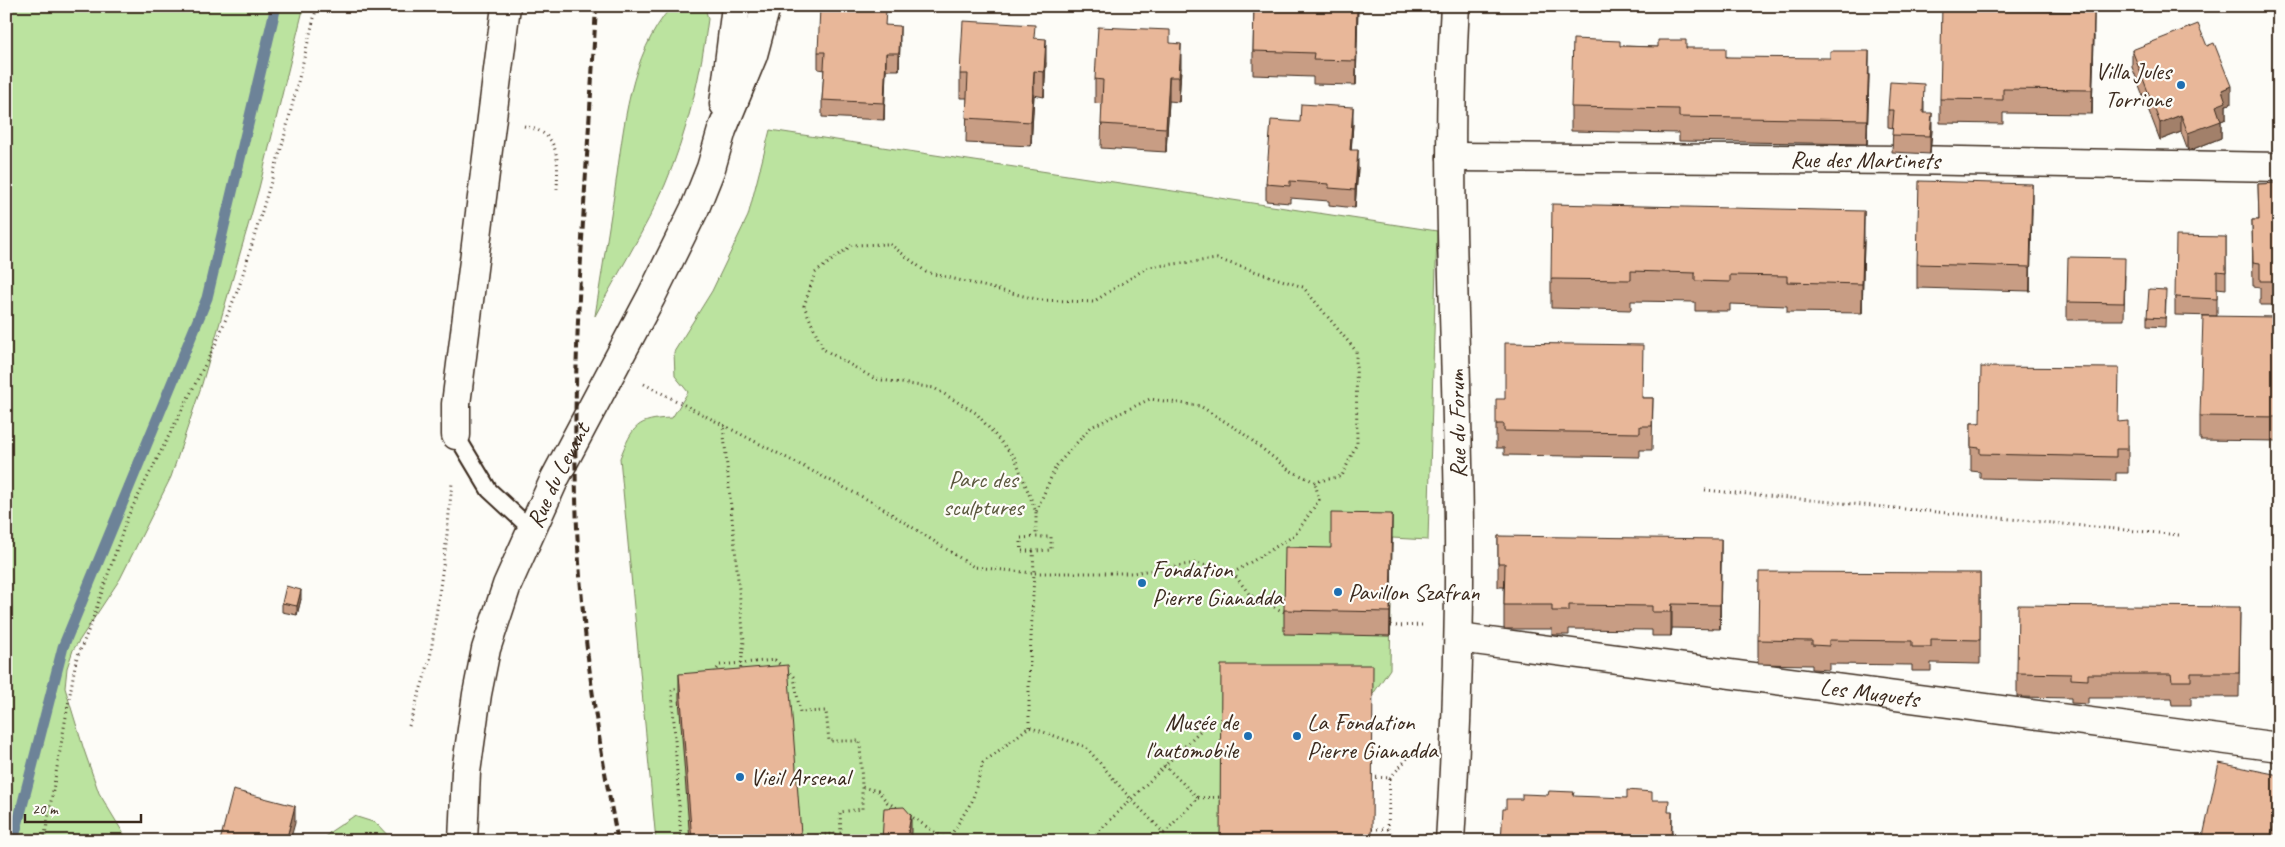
<svg xmlns="http://www.w3.org/2000/svg" width="2285" height="847" viewBox="0 0 2285 847" font-family="Caveat,sans-serif">
<rect width="100%" height="100%" fill="#fdfcf7"/>
<filter id="ink" filterUnits="userSpaceOnUse"><feTurbulence type="fractalNoise" baseFrequency=".02" numOctaves="2"/><feDisplacementMap in="SourceGraphic" scale="10" xChannelSelector="R" yChannelSelector="G"/><feConvolveMatrix kernelMatrix="1 2 1 2 8 2 1 2 1" color-interpolation-filters="sRGB"/></filter>
<g filter="url(#ink)">
<path fill="#bbe39f" stroke="#7b865e" d="M6,6H304L259,188L202,384L171,477L120,579L73,650L67,668L65,688L84,750L99,793L128,841H6Z
M672,6H702L706,11L708,19C701,75 687,133 665,185C645,230 618,273 595,316C602,274 608,231 615,189C624,127 629,55 672,6Z
M770,130L1437,231L1428,540L1392,538L1390,669L1373,694L1220,841H656L620,458C633,426 636,419 672,418L688,392L675,376L674,352L712,291L748,216Z
M354,816L376,823L393,841H323L330,832Z"/>
<g fill="none" stroke-linecap="round" stroke-linejoin="round">
<path stroke="#6d8398" stroke-width="11" d="M13,841L63,647L207,298L276,6"/>
<g stroke="#3b2a1e" stroke-width="19">
<path id="lane" d="M456,435L489,490L531,529"/>
</g>
<g stroke="#3b2a1e" stroke-width="31">
<g id="street">
<path id="s1" d="M1451,157L1908,160L2279,167"/>
<path d="M456,435V404L506,6"/>
<path id="s2" d="M1459,638L2279,747"/>
<path d="M1450,841C1458,715 1461,589 1458,463C1455,311 1446,158 1455,6"/>
</g>
</g>
<g stroke="#3b2a1e" stroke-width="31">
<g id="secondary">
<path d="M724,104L736,6"/>
<path id="s3" d="M463,841L466,772L477,694L486,649L507,585L555,478L651,297L695,208L711,168L722,130L753,55L766,6"/>
</g>
</g>
<path stroke="#3b2a1e" stroke-width="3" stroke-dasharray="1 4" stroke-linecap="butt" d="M524,126C561,133 558,159 557,189
M890,244L926,272L1040,300L1093,302L1148,267L1217,259L1303,287L1356,351L1357,443L1342,476L1315,482L1289,470L1240,431L1200,406L1150,399L1091,427L1056,466L1036,512L1015,458L976,413L934,388L875,379L823,349L804,306L815,273L852,245Z
M644,384L723,425
M1705,490L2179,535
M1033,551H1021V538L1036,537
M1233,573L1295,535L1319,500L1315,482
M1391,626L1425,625
M714,673L720,665L775,660L794,677L800,712L826,711L829,741H860L862,787L878,791L887,802L899,809
M740,673L744,641L723,425L876,504L974,567L1034,573L1033,551L1051,550V537H1036V512
M409,726L430,659L446,544L452,483
M1029,727V682L1034,573H1133L1196,563L1233,573L1250,595L1284,612
M1390,778L1421,743
M1198,798L1221,797
M909,815L948,841
M1372,829H1388L1390,778L1373,777
M1388,829L1396,841
M948,840L972,801L983,763L1029,727L1086,747L1130,798L1164,833L1198,798L1164,765
M44,841L76,660L91,624L128,516L216,343L239,287L283,142L317,6
M681,841L672,689L683,688
M809,841V837L841,833L840,812L862,809V787
M1089,841L1208,723"/>
<use href="#lane" stroke="#fdfcf7" stroke-width="15"/>
<use href="#street" stroke="#fdfcf7" stroke-width="28"/>
<use href="#secondary" stroke="#fdfcf7" stroke-width="28"/>
<path stroke="#3b2a1e" stroke-width="4" stroke-dasharray="8 4" stroke-linecap="butt" d="M596,6C587,180 570,354 577,528C582,633 597,738 618,841"/>
</g>
<path fill="#c89d84" stroke="#3b2a1e" d="M1254,6H1358L1356,85L1313,84V77L1253,75V51Z
M2005,10L2094,36L2092,114L2003,113V124L1940,123V99Z
M886,25L900,43L899,70H886L884,120L822,117V100L824,70L818,69V52Z
M1035,38L1046,63L1044,97L1034,95L1031,146L966,143L967,98H960V74Z
M1170,43L1181,68L1179,102L1169,101L1166,152L1101,148L1102,104L1095,103V79Z
M1620,46L1686,48L1726,57L1869,75L1867,144L1679,141V133L1571,131V107Z
M2132,50L2231,104L2226,105V119L2221,121V138L2188,151L2181,132L2160,140L2132,67Z
M1924,101V113L1932,130L1930,154L1892,152L1893,128L1888,127V110Z
M1300,122L1353,124L1351,150L1358,168L1355,208L1329,205V201L1290,198V203L1266,201V184Z
M2279,183V305H2260V287L2253,286L2252,220H2259L2258,184Z
M2032,208L2030,291L1917,288V264Z
M2226,237V289L2217,288V316L2175,315V297Z
M1864,241L1862,313L1787,312V306L1730,304V311H1695V302L1631,301V310L1551,308V279Z
M2125,275L2124,320H2067V302Z
M2166,299L2165,327L2147,326V317Z
M2279,317V441L2200,440V416Z
M1643,398H1653L1652,450H1640V457L1504,455V448H1496V424Z
M2119,422L2128,445V473H2116V481L1980,478V472L1971,471V423Z
M1498,536L1721,563L1720,629L1672,628L1671,636H1652V630L1569,629V635H1552V629H1504V587H1498Z
M1392,538L1390,636L1284,634V610L1331,548Z
M1980,573V664L1931,663V671H1912V665L1829,664V670L1812,669V665L1758,664V640Z
M301,599L297,615L282,612V603Z
M2240,607L2239,697H2191V705H2172L2171,698H2088V704L2071,703V698L2017,697V673Z
M679,674L801,834V841H690L679,698Z"/>
<path fill="#a2806b" stroke="#3b2a1e" d="M1357,6H1358L1356,85V61Z
M2094,12V36L2092,114V90Z
M900,26V43L899,70V53Z
M1046,39V63L1044,97V72Z
M1181,44V68L1179,102V77Z
M1869,51V75L1867,144V120Z
M886,53V70L884,120V103Z
M1034,71V95L1031,146V122Z
M1169,77V101L1166,152V128Z
M2231,86V104L2226,105V119L2221,121V138L2188,151V133L2216,106L2222,90Z
M1353,107V124L1350,168V150Z
M1932,113V130L1930,154V136Z
M2181,115V132L2160,140V123Z
M1358,150V168L1355,208V190Z
M2032,184V208L2030,291V267Z
M1864,211V241L1862,313V284Z
M1392,514V538L1390,636V612Z
M1721,539V563L1720,629V605Z
M301,590V599L297,615V606Z
M1672,604V628L1671,636V612Z
M2279,800V818L2274,841H2270Z
M295,806V823L290,841H286Z
M1672,812V841H1671Z
M911,815V832L910,841L908,832Z"/>
<path fill="#e8b799" stroke="#3b2a1e" d="M1254,6H1357L1356,61L1313,60L1314,53L1253,51Z
M1942,6H2005V10L2094,12L2092,90L2003,89V100L1940,99Z
M820,7L886,10L885,25L900,26L899,53H886L884,103L822,100L825,52H818Z
M963,21L1035,25L1034,38L1046,39L1044,72L1034,71L1031,122L966,118L968,74H960Z
M2198,24L2207,46L2214,43L2231,86L2222,90L2226,102L2216,106L2221,121L2188,133L2181,115L2160,123L2132,50Z
M1098,27L1170,30V43L1181,44L1179,77H1169L1166,128L1101,124L1103,80L1095,79Z
M1573,39L1620,41V46L1658,47V40H1686V48H1726V57L1830,58V51H1869L1867,120L1679,117V109L1571,107Z
M1890,82L1924,84L1923,113H1932L1930,136L1892,135L1894,110H1888Z
M1301,104L1353,107L1350,150H1358L1355,190L1329,188V184L1290,181V186L1266,184L1271,120L1300,122Z
M1919,181L2032,184L2030,267L1917,264Z
M2279,183V281H2260V263L2253,262L2252,220H2259L2258,184Z
M1552,204L1864,211L1862,284L1787,282V276L1730,275V282L1695,281V273L1631,271V280L1551,279Z
M2176,236L2226,237V272L2217,271V299L2175,297Z
M2068,257L2125,258L2124,303L2067,302Z
M2149,289L2166,290L2165,318L2147,317Z
M2203,316L2279,317V417L2200,416Z
M1505,343L1643,345L1642,398H1653L1652,426H1640V433L1504,431V424H1496V399H1505Z
M1981,367L2119,368L2118,422L2128,421V449H2116V457L1980,454V448L1971,447V423H1980Z
M1331,513L1392,514L1390,612L1284,610L1285,547L1331,548Z
M1498,536L1721,539L1720,605L1672,604L1671,612H1652V606L1569,605V611H1552V605H1504L1505,563H1498Z
M1759,572L1980,573V640L1931,639V647H1912V641L1829,640V646L1812,645V641L1758,640Z
M286,586L301,590L297,606L282,603Z
M2018,605L2240,607L2239,673H2191V681H2172L2171,674H2088V680L2071,679V674L2017,673Z
M788,665L801,834L718,841H692L679,674Z
M1221,665H1373L1372,841H1220Z
M2219,763L2279,775V800L2270,841H2202Z
M233,790L295,806L286,841H220Z
M1627,790L1652,792V800H1669L1668,812H1672L1671,841H1501L1503,809H1506V799H1522V794L1548,795L1549,791L1574,792L1573,796L1627,798Z
M904,807L911,815L908,832L918,841H882L884,808Z"/>
</g>
<g fill="#1f6fb2" stroke="#fdfcf7" stroke-width="2">
<circle cx="2181" cy="85" r="5"/>
<circle cx="1142" cy="583" r="5"/>
<circle cx="1338" cy="592" r="5"/>
<circle cx="1248" cy="736" r="5"/>
<circle cx="1297" cy="736" r="5"/>
<circle cx="740" cy="777" r="5"/>
</g>
<g text-anchor="middle" stroke-width="4.5" stroke-linejoin="round" paint-order="stroke">
<g font-size="24" fill="#3b2a1e" stroke="#fdfcf7" text-anchor="start">
<text x="2171" y="79" text-anchor="end">Villa Jules<tspan x="2171" dy="28">Torrione</tspan></text>
<text x="1152" y="577">Fondation<tspan x="1152" dy="28">Pierre Gianadda</tspan></text>
<text x="1348" y="600">Pavillon Szafran</text>
<text x="1238" y="730" text-anchor="end">Musée de<tspan x="1238" dy="28">l'automobile</tspan></text>
<text x="1307" y="730">La Fondation<tspan x="1307" dy="28">Pierre Gianadda</tspan></text>
<text x="750" y="785">Vieil Arsenal</text>
</g>
<g font-size="24" fill="#3b2a1e" stroke="#fdfcf7">
<text dy="8" stroke="none"><textPath href="#s1" startOffset="414">Rue des Martinets</textPath></text>
<text transform="translate(1457 424) rotate(-91)" y="8">Rue du Forum</text>
<text dy="8" stroke="none"><textPath href="#s3" startOffset="382">Rue du Levant</textPath></text>
<text dy="8" stroke="none"><textPath href="#s2" startOffset="414">Les Muguets</textPath></text>
</g>
<g font-size="24" fill="#5b583e" stroke="#fdfcf7">
<text x="983" y="487">Parc des<tspan x="983" dy="28">sculptures</tspan></text>
</g>
</g>
<rect width="2285" height="847" fill="none" stroke="#fdfcf7" stroke-width="25"/>
<rect x="12" y="12" width="2260" height="822" fill="none" stroke="#3b2a1e" stroke-width="2" filter="url(#ink)"/>
<path d="M25 814v8h116v-8" fill="none" stroke="#3b2a1e" stroke-width="2.5"/>
<text x="32" y="814" font-size="15" fill="#3b2a1e" stroke="#fdfcf7" stroke-width="4" paint-order="stroke">20 m</text>
</svg>
